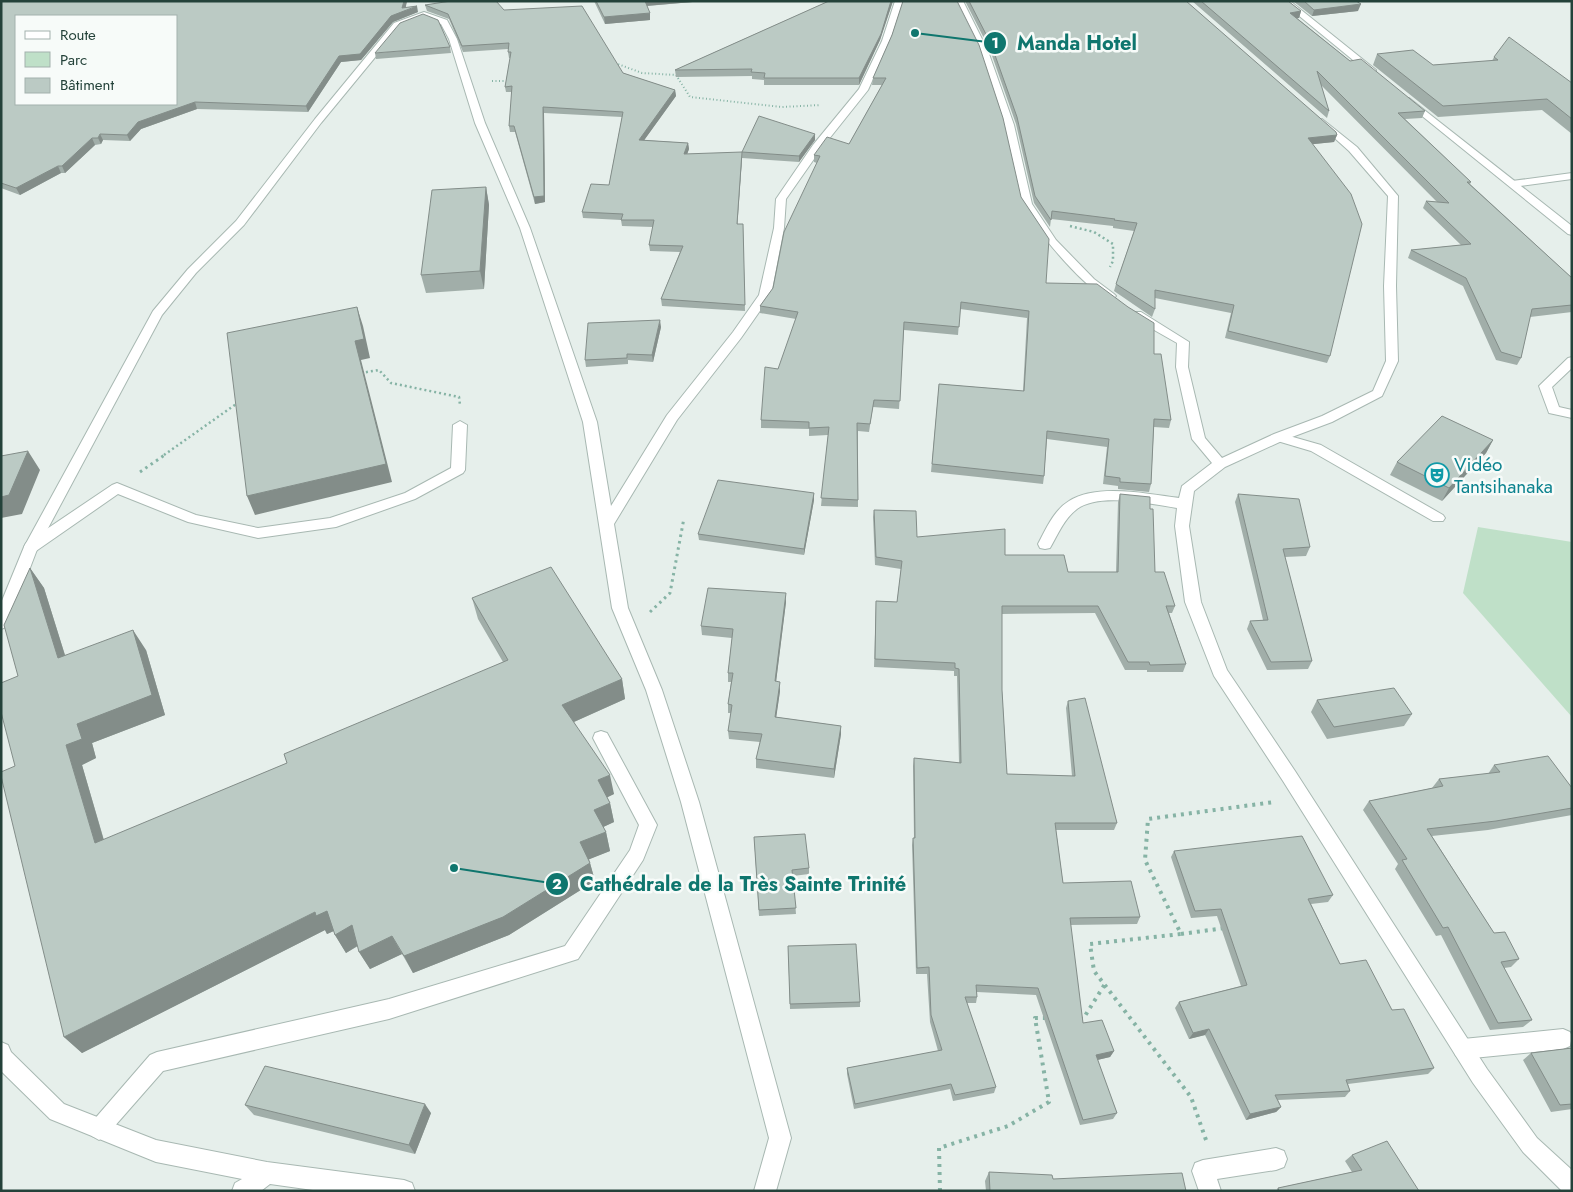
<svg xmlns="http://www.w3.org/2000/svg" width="1573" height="1192" viewBox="0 0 1573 1192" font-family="Jost,sans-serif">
<rect width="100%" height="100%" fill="#e6efeb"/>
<path fill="#bfe0c8" d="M1478,527L1572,542V717L1463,593Z"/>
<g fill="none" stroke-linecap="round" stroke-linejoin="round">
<g stroke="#a8b8b2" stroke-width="2">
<path id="service" d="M1572,173V179L1512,187L1507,184L1512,181Z
M1572,357V368L1552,387L1559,407L1572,410V418L1549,413L1539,386L1568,358Z
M460,421L467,425L465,470L463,473L415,499L336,527L258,538L188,522L118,494L36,551L31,552L26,551L24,547L26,543L112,485L117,483L196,515L258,528L330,518L405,493L451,468L453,425Z
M1279,433L1321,445L1443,515L1445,518L1443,521H1433L1311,451L1274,440L1272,437Z
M601,731L607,733L657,825L643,860L578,959L389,1019L163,1071L106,1136L99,1140L92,1136L88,1129L92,1122L150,1055L157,1052L389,999L565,946L630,850L639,825L593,738L595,733Z
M1563,1029L1570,1032L1572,1036L1570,1046L1563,1049L1463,1059L1456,1056L1453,1049L1456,1042L1463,1039Z
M1276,1148L1284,1151L1287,1159L1284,1167L1276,1170L1217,1179L1221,1191H1199L1192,1171L1195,1163L1203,1160Z"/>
</g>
<g stroke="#a8b8b2" stroke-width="2">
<path id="minor" d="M895,1H903L890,41L868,90L821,149L786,199L784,228L771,295L741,338L677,420L614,524L628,608L662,690L699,802L791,1138L776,1191H754L769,1138L681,802L646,690L612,608L583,422L520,228L475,123L449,39L441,24L424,18L400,27L321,123L244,225L196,273L162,315L38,547L9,623L6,627L1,629V603L24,547L153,311L188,269L236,221L315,119L394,23L424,12L447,20L457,39L485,123L530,228L597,422L611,506L667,415L733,332L759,295L774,228L776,199L813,145L859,89L882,41Z
M955,1H963L988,51L1014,125L1032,204L1056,240L1094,279L1114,294L1116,296L1114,298C1094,303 1029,222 1021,203C1013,178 1011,150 1004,125C992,82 975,41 955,1Z
M1281,1H1290L1376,70V74H1370Z
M1409,98L1572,226V235L1568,234L1406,103V99Z
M1322,119L1357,147L1398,196L1396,286L1398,361L1382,396L1332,422L1284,440L1225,467L1194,491L1189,526L1201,602L1227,670L1295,771L1487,1069L1537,1138L1572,1170V1191H1562L1523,1152L1473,1083L1283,781L1214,676L1185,602L1175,526L1177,508C1152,504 1099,492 1077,509C1064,519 1058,534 1050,548L1045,549L1040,548L1038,544C1046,529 1054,510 1069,501C1097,483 1148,494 1179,498L1182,486L1212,463L1192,439L1176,367L1177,343L1133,318L1131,315L1133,312H1141L1189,342L1188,367L1205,438L1222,458L1274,434L1322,416L1373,391L1386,361L1384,286L1388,196L1349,151L1319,124L1317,122Z
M1,1042L8,1045L11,1052L64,1104L156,1140L267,1162L404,1180L412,1183L415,1191H320L270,1184L261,1191H232L235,1183L242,1179L156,1162L50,1119L1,1071Z"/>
</g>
<path stroke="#86b3a5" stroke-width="2" stroke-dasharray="1 2.5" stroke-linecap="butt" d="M615,63L642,73L676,75L690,97L782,107L821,105
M492,81H509"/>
<path stroke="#86b3a5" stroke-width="2.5" stroke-dasharray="2 3" stroke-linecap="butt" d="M1070,226L1094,232L1113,244V261L1110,267
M361,373L379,370L391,383L459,397L460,405
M164,455L239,402"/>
<path stroke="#86b3a5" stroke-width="3" stroke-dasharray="2.5 4" stroke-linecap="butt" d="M140,472L166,454
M650,612L670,593L684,518"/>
<path stroke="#86b3a5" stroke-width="4" stroke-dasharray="3 5" stroke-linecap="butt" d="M1181,934L1225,928
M1080,1019H1083L1105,984
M1206,1140L1191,1097L1094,971L1090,944L1181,934L1145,860L1148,819L1274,802
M940,1191L939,1148L1008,1126L1049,1102L1035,1018H1046"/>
<use href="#service" fill="#fff" fill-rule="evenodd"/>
<use href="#minor" fill="#fff" fill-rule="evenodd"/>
</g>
<path fill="#a1aea9" d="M1,1H407L405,8L418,12L393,22L361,60L341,62L308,112L197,109L141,129L130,141L103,140L101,144L95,145L65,173H61L20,195L1,188Z
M594,1H704L647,6L650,20L605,24Z
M829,1H893L880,40L859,85H764V80L752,79V76L676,77L675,70Z
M965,1H1186L1337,135L1334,142L1313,144L1330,356L1327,363L1225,338L1231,313L1155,298V309L1152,317L1114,291L1116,284L1134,231L1113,228V226L1051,219L1050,227L1034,203L1016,124L990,50Z
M1192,1H1288L1301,11L1299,18H1297L1350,61L1425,111L1422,118L1405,119L1471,182L1470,184L1572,278V312L1530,317L1521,358L1517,365L1496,360L1463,286L1408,258L1411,250L1461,245L1423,208L1426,201L1437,202L1321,85L1329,111L1327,118Z
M1293,1H1356L1358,11L1312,16Z
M425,5L504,10L623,73L675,90L676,96L644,140L688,143L689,149L687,154L742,158L737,224H743L745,311L662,306L661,299L680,252L650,251L649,245L653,227L622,226L621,220L583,218L582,212L609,185L622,117L544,113L545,202L535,204L515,132H510L509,126L512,92H506L505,87L510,58H509L508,52V49L463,52L449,19L427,11Z
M892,35L1021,197L1046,283L1154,354L1171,420L1169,428L1154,427L1151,484L1149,492L1118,489V486L1103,484L1107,447L1047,439L1044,476L1043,484L931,472L939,384L1023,391L1027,318L960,309L958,335L904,330L899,409L873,407L869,432L858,431V507L821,506L828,435L809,436V429L761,428V420L796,319L760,313V306L773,288L817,163L814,162V155L849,144L882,85H872L873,78Z
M450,47L451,53L376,59L375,53Z
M1377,54L1433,65L1492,61L1494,57L1572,83V134L1542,110L1438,117L1373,65Z
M815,140L799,162L742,158V152Z
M486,187L489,205L484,289L426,293L421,275Z
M661,327L653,362L628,360V364L586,367L585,360Z
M1493,440L1486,453L1442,501L1390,475L1397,462Z
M814,493V500L804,555L699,540L698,534Z
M1120,494L1150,509L1155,572L1175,606L1172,613H1169L1186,664L1183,672H1147V670H1125L1095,613L1002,614V690L1007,774L1072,776L1066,708L1068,701L1117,823L1114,830H1056L1063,883L1140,917L1137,924L1070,925L1083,1023L1114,1051L1110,1057L1097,1060L1117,1113L1113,1119L1080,1125L1036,995L977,992V997L976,1003H967L996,1087L994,1093L953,1101L950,1089L854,1109L847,1074V1068L938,1051L930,1022L927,974H916L912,845L913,838H914L913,766L914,758L959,763L957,676H954V671L874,667L876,601L897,602L901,569L875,565L873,517L874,510L917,537L1005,555L1068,572H1116L1118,502Z
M1238,494L1310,547L1306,556L1285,557L1312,661L1308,669L1267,670L1247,629L1250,621L1263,620L1235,502Z
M30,568L44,588L65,655L146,650L165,715L92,743L96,758L82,765L104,840L287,763L503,662L478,619L472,598L622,679L625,699L574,722L614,794L607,797L610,803L614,822L603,827L606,832L610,851L589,859L590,863L595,881L509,935L413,973L402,954L370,969L359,952L358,946L346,953L335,935L334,931L327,934L325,930L82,1053L64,1037L15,766L18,676Z
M786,602L776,682L780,691L776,717L841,726V734L834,778L756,768V759L760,742L729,739L728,731L731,713H728V704L731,682H728V673L732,638L702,635L701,626Z
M1317,700L1412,714L1404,726L1327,739L1311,712Z
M1494,765L1572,788V815L1488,830L1432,836L1494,933L1519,959L1511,967L1504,968L1532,1020L1523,1027L1490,1030L1441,935L1436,936L1395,869L1398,864L1363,810L1369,801L1432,788L1439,779L1488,774Z
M754,837L809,868V874L793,876L796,914L759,916Z
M1174,851L1333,895L1328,902L1311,904L1340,964L1392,1010L1434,1068L1428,1074L1348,1084L1350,1091L1345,1097L1278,1100L1281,1107L1276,1112L1246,1120L1205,1035L1189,1039L1175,1008L1179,1002L1241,986L1217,916L1191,918L1171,857Z
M788,946L860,1002V1007L790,1009Z
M1572,1048V1109L1551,1112L1523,1060L1531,1053Z
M245,1105L431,1113L415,1154L254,1115Z
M1352,1155L1419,1191H1276L1278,1188L1352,1172L1345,1161Z
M989,1172L1053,1179L1186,1191H986L985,1181Z"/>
<path fill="#838d89" d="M404,1H407L405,11L417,6L418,12L393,22L361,60L341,62L308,112L306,106L339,56L391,16L402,8Z
M645,1H704L645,6Z
M891,1H893L880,40L859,85V78Z
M1361,4L1358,11L1312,16L1314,10Z
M1301,11L1299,18L1288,20L1290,13Z
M650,13V20L605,24L604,17Z
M675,90L676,96L640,146L639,140Z
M195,102L197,109L141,129L130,141L127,135L138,122Z
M543,107L544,113L545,202L535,204L534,197Z
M100,134L103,140L101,144L98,138Z
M815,134V140L799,162V156Z
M1337,135L1334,142L1305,145L1308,138Z
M92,138L95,145L65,173L62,166Z
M688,143L689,149L685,160L684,154Z
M742,152V158L737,230V224Z
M58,166L61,173L20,195L16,188Z
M486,187L489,205L484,289L480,271Z
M357,307L363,326L370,358L361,360L392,482L255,515L247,496L355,341Z
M660,320L661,327L653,362L652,355Z
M1493,440L1486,453L1442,501L1449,488Z
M28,451L40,470L22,514L1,518V497Z
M814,493V500L804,555V549Z
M30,568L44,588L72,678L58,658Z
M786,593V602L775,690V681Z
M133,630L146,650L165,715L92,743L96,758L82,765L110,862L95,843L66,745L77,724Z
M622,679L625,699L567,725L562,705Z
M780,682V691L775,726V717Z
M841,726V734L834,778V769Z
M610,775L614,794L602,800L598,780Z
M610,803L614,822L599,829L594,810Z
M606,832L610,851L585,861L580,842Z
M590,863L595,881L509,935L413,973L404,956Z
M327,911L338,929L327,934L325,930L82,1053L64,1037L315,912Z
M352,925L362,943L346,953L335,935Z
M392,936L402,954L370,969L359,952Z
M1209,1029L1205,1035L1189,1039L1193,1033Z
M1114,1051L1110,1057L1093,1061L1096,1055Z
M425,1104L431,1113L415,1154L409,1145Z
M1281,1107L1276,1112L1246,1120L1250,1114Z"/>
<path fill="#bbcac4" stroke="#838d89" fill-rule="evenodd" d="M1,1H404L402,8L417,6L391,16L360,54L339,56L306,106L195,102L138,122L127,135L100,134L98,138H92L62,166H58L16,188L1,183ZM16,16H176V104H16Z
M451,1H496L504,10L582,6L623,73L675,90L639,140L688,143L684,154L742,152L737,224H743L745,305L661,299L683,246L649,245L654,220H621L623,214L582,212L591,184L609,185L623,112L543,107L544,196L534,197L514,126H509L512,86L505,87L511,52H508L509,43L462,46L448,14L425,5Z
M596,1H645L650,13L604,17Z
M829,1H891L881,34L859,78H764L765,73L751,72L752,69L675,70Z
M903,1H957L979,45L1003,118L1021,197L1049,239L1046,283L1097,284L1128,307L1154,323V354H1161L1171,420L1154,419L1151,484L1120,482V478L1105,476L1109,439L1047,431L1044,476L932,464L939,384L1024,391L1029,311L961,302L959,327L904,322L900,401L874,400L870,424L857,423L858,500L821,498L829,427L809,428V422L761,420L765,367L778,369L798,312L760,306L773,288L784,232L820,156L814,155L827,137L849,144L886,78H873L892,35Z
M969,1H1186L1336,132L1337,135L1308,138L1351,194L1362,224L1330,356L1228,331L1234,305L1155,290V309L1116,284L1137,223L1114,220L1115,219L1052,211L1051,220L1035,196L1017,117L991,44Z
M1201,1H1288L1301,11L1290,13L1350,61L1361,59L1425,111L1398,113L1471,182H1467L1572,278V305L1532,309L1521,358L1501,352L1466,278L1411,250L1471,244L1426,201L1449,203L1317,71L1329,111Z
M1304,1H1356L1361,4L1314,10Z
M423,14L438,20L450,47L375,53L400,23Z
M1509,37L1572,83V119L1547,99L1443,106L1377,54L1413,50L1433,65L1498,60L1494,57Z
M759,116L815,134L799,156L742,152Z
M486,187L480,271L421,275L432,190Z
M357,307L364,339L355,341L386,464L247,496L227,333Z
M660,320L652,355L627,354V358L585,360L588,323Z
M1442,416L1493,440L1449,488L1397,462Z
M28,451L9,495L1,497V456Z
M718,480L814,493L804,549L698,534Z
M1120,494L1150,497V509H1153L1155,572H1164L1175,606H1166L1186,664L1150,665L1149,662H1128L1098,606H1002V690L1007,774L1075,776L1068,701L1085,698L1117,823H1055L1063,883L1131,881L1140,917L1070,918L1083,1023L1102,1020L1114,1051L1096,1055L1117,1113L1083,1120L1038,988L976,985L977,997H965L996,1087L955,1095L951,1084L855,1104L847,1068L942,1050L931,1015L929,967L917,968L913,838H915L914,758L961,763L959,669L955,668V663L875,659L876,601L897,602L902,561L876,557L874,510L916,511L917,537L1005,529V555H1064L1068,572H1118Z
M1238,494L1299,499L1310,547L1283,549L1312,661L1271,662L1250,621L1268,620Z
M551,567L622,679L562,705L610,775L598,780L610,803L594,810L606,832L580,842L590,863L503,917L404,956L392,936L359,952L352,925L335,935L327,911L316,916L315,912L64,1037L1,776V772L15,766L1,712V683L18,676L4,625L30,568L58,658L133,630L152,695L77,724L82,739L66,745L95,843L287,763L284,754L508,660L472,598Z
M708,588L786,593L775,681L780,682L775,717L841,726L834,769L756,759L762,734L728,731L732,705L728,704L733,673H728L733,629L701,626Z
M1394,688L1412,714L1334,727L1317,700Z
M1548,756L1572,788V808L1496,821L1427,829L1494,933L1505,932L1519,959L1501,962L1532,1020L1498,1023L1448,927L1443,928L1402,860L1407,859L1369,801L1443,786L1439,779L1500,772L1494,765Z
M805,834L809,868L792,870L796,908L759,910L754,837Z
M1302,836L1333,895L1308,899L1340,964L1366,960L1392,1010L1404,1009L1434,1068L1346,1080L1350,1091L1275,1095L1281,1107L1250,1114L1209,1029L1193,1033L1179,1002L1247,985L1221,909L1195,911L1174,851Z
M856,944L860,1002L790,1004L788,946Z
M1572,1048V1104L1560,1105L1531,1053Z
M265,1066L425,1104L409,1145L245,1105Z
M1387,1141L1419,1191H1279L1278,1188L1362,1170L1352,1155Z
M989,1172L1052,1175L1053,1179L1182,1173L1186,1191H990Z"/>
<defs>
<g id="theatre-ring" transform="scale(1.25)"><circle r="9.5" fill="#f7fbf9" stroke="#0f9aa8" stroke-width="1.5"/><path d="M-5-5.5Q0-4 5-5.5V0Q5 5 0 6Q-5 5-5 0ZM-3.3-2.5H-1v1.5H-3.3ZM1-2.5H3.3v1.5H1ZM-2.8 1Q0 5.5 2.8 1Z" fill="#0f9aa8"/></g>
</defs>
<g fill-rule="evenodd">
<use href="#theatre-ring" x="1437" y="475"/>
</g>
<g text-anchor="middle" stroke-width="5" stroke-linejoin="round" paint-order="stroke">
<g font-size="19" fill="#0d838f" stroke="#f7fbf9" text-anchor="start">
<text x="1454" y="471">Vidéo<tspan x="1454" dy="22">Tantsihanaka</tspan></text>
</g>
</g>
<path fill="none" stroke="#0f766e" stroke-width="2" d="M915 33L995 43M454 868L557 884"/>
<g fill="#0f766e" stroke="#f7fbf9" stroke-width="2">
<circle cx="915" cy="33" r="5"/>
<circle cx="454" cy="868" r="5"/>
<circle cx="995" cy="43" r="12"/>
<circle cx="557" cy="884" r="12"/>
</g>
<g font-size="15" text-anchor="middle" font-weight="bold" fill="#fff">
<text x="995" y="48">1</text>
<text x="557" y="889">2</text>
</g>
<g font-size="20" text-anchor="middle" font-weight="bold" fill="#0f766e" stroke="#f7fbf9" stroke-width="5" stroke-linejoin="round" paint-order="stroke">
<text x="1077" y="50">Manda Hotel</text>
<text x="743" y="891">Cathédrale de la Très Sainte Trinité</text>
</g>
<rect width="1573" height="1192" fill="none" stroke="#24423a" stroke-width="5"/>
<rect x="15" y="15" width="162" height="90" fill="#f7fbf9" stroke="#a3b1ad"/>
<rect x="25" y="31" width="25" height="8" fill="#ffffff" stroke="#a3b1ad"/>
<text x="60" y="40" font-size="15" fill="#24423a">Route</text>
<rect x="25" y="52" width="25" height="15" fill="#bfe0c8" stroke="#a3b1ad"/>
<text x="60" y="65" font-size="15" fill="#24423a">Parc</text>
<rect x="25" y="78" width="25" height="15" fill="#bbcac4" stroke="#a3b1ad"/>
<text x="60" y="90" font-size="15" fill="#24423a">Bâtiment</text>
</svg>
